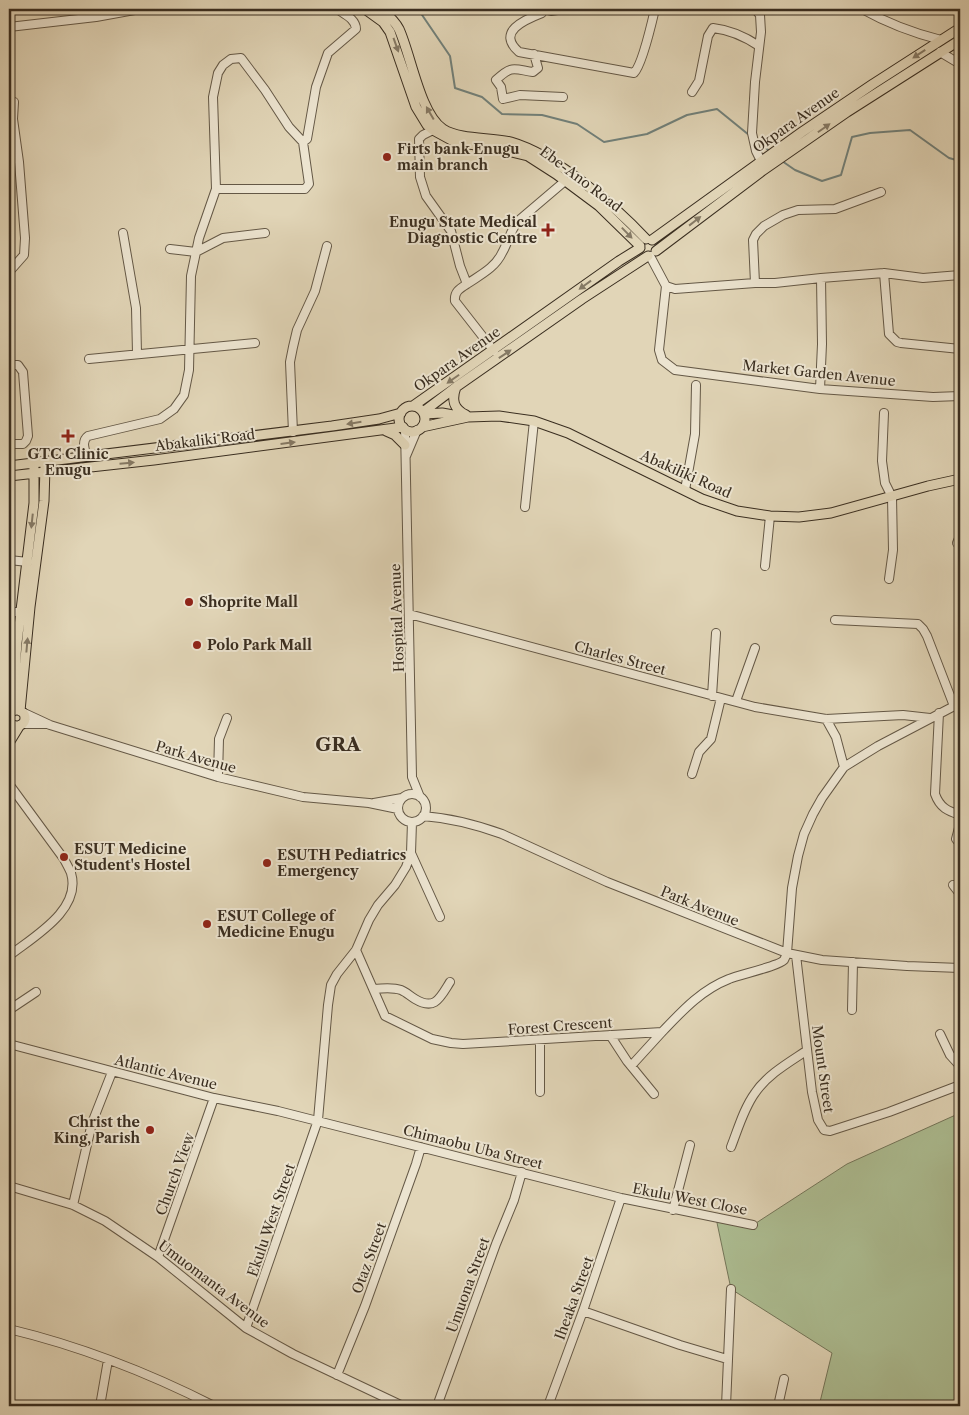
<svg xmlns="http://www.w3.org/2000/svg" width="969" height="1415" viewBox="0 0 969 1415" font-family="'Libre Caslon Text',serif">
<rect width="100%" height="100%" fill="#e1d5b7"/>
<filter id="stains"><feTurbulence type="fractalNoise" baseFrequency=".004" numOctaves="4"/><feColorMatrix values="0 0 0 0 .2 0 0 0 0 .09 0 0 0 0 .02 0 0 0 .5 -.17"/></filter>
<radialGradient id="worn" r=".72"><stop offset=".6" stop-color="#630" stop-opacity="0"/><stop offset="1" stop-color="#630" stop-opacity=".3"/></radialGradient>
<path fill="#adbe93" stroke="#74765a" d="M960,1113V1406H819L832,1353L731,1289L716,1218L753,1225L847,1164Z"/>
<g fill="none" stroke-linecap="round" stroke-linejoin="round">
<path stroke="#71807a" stroke-width="2" d="M418,9L450,56L455,88L482,97L502,114L542,115L577,124L604,142L647,134L687,115L717,109L749,135
M757,141L771,152
M782,161L795,170L822,181L841,175L852,137L870,133L910,130L949,158L960,161"/>
<g stroke="#645846" stroke-width="10">
<path id="minor" d="M543,9L542,13C524,20 496,32 519,52L634,73C642,65 652,22 655,9
M543,9L551,11L564,9
M755,9L760,15L761,32L755,82L752,133L756,151L761,161L762,168
M862,9C887,23 913,33 941,40
M9,27L96,17L140,9
M940,52L960,64
M534,54L538,68L533,72C513,69 512,65 496,80L501,87L503,99L520,95L563,97
M692,92L699,81L708,36L713,28C731,30 744,36 759,46
M433,130L423,135L419,139L420,177L426,196L451,231L460,266L467,284C459,289 454,292 455,301L494,351
M303,142L307,139L316,87L328,53L356,29C356,19 344,14 337,9
M123,233L136,308L137,354
M170,249L196,252L223,238L265,233
M650,256L666,286L675,289L755,283H775L821,278L884,273L923,278L960,275
M9,272L24,255L25,238L19,162L13,119L14,102
M884,273L889,334L897,342L901,343L960,349
M755,283L753,240L756,234L764,226L783,215L798,210L835,209L881,192
M467,284C480,275 495,268 502,253C508,243 510,231 518,221L565,181
M666,286L659,350L662,360L675,370L820,389L933,397L960,396
M89,359L255,343
M9,365H18L23,372L28,436L26,441L23,444H9
M820,389L822,344L821,278
M884,413L882,461L885,483L892,497L893,550L889,579
M405,429L412,777L420,797
M293,432L290,362L293,347L297,330L315,291L327,246
M406,456L417,430
M87,457C85,450 81,441 88,436L160,419L174,409L184,395L189,370L191,276L199,238L216,189L213,97L218,73L223,65L231,59L241,58L265,90L289,127L303,142L309,184L305,189H216
M685,490L695,434L696,385
M525,507L534,421
M957,543L960,536
M9,560L28,562
M765,566L770,516
M9,612H21
M409,614L755,707L826,719L903,715L930,718
M835,620L918,624L923,629L927,636L954,706
M9,643H17
M712,696L716,633
M736,701L755,648
M22,712L50,725L218,777L303,797L369,803L398,809
M939,713L935,794C940,808 948,811 960,815
M826,719L836,737L844,767
M22,724H45
M692,774L699,752L711,739L721,698
M218,777L219,739L227,718
M9,784L64,859C66,863 69,868 71,873C82,910 33,937 9,956
M398 808a14 14 0 1 1 28 0a14 14 0 1 1-28 0Z
M374,803L402,798
M423,816C450,818 477,825 502,834L607,882L787,953L822,960L907,966L960,968
M960,824L956,839L960,844
M411,853L440,917
M953,885L960,894
M356,950L385,1016L432,1039L451,1043L463,1044L662,1032C682,1011 701,990 729,979C738,975 779,966 784,960C785,958 786,956 787,953L792,888L798,856L804,834L813,814L822,798L844,767L878,746L960,703
M796,955L812,1092L818,1120L824,1130L830,1131L889,1112L960,1085
M9,985V986
M374,989C383,988 393,987 401,990C406,992 410,996 415,999C435,1011 440,998 450,982
M9,1010L36,992
M852,1010L853,962
M940,1034L950,1055L960,1066
M610,1035L627,1061L654,1094
M9,1044L214,1098L278,1111L621,1198L753,1225
M631,1066L662,1032
M540,1092V1040
M731,1147C738,1129 744,1108 755,1093C767,1075 788,1063 806,1051
M9,1186L73,1205L105,1221L158,1257L246,1328L293,1354L403,1406
M73,1205L92,1123L112,1072
M673,1210L690,1145
M158,1257L214,1098
M583,1311L680,1345L727,1359
M246,1328L318,1120L328,1005L331,985L337,974L356,950L369,920L378,905L395,885L406,867L411,853L412,822
M9,1329C80,1346 149,1373 214,1406
M337,1375L365,1306L416,1164L421,1147
M100,1406L108,1360
M437,1406L496,1244L514,1200L522,1172
M548,1406L583,1311L621,1198
M726,1406L731,1289
M778,1406L784,1379"/>
</g>
<g stroke="#3a2e20" stroke-width="11">
<path id="major" d="M365,9L383,22L390,32L416,107L427,125L433,130L455,142L496,148L528,156L556,174L599,206L640,246
M381,9C388,15 395,21 399,29C411,55 420,114 443,129C460,140 491,137 511,142C556,155 614,205 646,239
M652,240L802,132L873,84L960,28
M656,251L762,171L847,112L960,40
M456,387C451,401 454,409 466,415
M413,406L619,261L640,248
M399 419a13 13 0 1 1 26 0a13 13 0 1 1-26 0Z
M423,412L456,387L582,299L648,256
M424,414L442,413L464,417
M422,427L468,417L499,416L534,421L568,433L702,499L737,511L770,516L799,517L831,513L928,486L960,479
M386,431L395,435L405,445
M9,466L332,426L379,419L401,413
M9,476L154,460L403,427
M9 718a8 8 0 1 1 16 0a8 8 0 1 1-16 0Z
M12,711L17,643L34,503V468
M20,711L30,607L44,501L45,467
M9,743L20,725"/>
</g>
<use href="#minor" stroke="#ece4d0" stroke-width="8"/>
<use href="#major" stroke="#e1d5b7" stroke-width="9"/>
</g>
<defs><path id="oneway-solid" d="M-6-.8H1V-3.2L6.5 0L1 3.2V.8H-6Z" transform="scale(1.25)"/></defs>
<g fill="#857964">
<use href="#oneway-solid" transform="translate(396 45) rotate(70)"/>
<use href="#oneway-solid" transform="translate(919 54) rotate(147)"/>
<use href="#oneway-solid" transform="translate(430 113) rotate(-120)"/>
<use href="#oneway-solid" transform="translate(824 128) rotate(-35)"/>
<use href="#oneway-solid" transform="translate(695 221) rotate(-38)"/>
<use href="#oneway-solid" transform="translate(627 233) rotate(46)"/>
<use href="#oneway-solid" transform="translate(585 285) rotate(144)"/>
<use href="#oneway-solid" transform="translate(505 354) rotate(-34)"/>
<use href="#oneway-solid" transform="translate(453 379) rotate(145)"/>
<use href="#oneway-solid" transform="translate(354 423) rotate(171)"/>
<use href="#oneway-solid" transform="translate(288 443) rotate(-7)"/>
<use href="#oneway-solid" transform="translate(127 463) rotate(-5)"/>
<use href="#oneway-solid" transform="translate(32 521) rotate(96)"/>
<use href="#oneway-solid" transform="translate(27 645) rotate(-85)"/>
</g>
<g fill="#8f2418" stroke="#ece4d0" stroke-width="2">
<circle cx="387" cy="157" r="5"/>
<path d="M545.5 222.5h5v5h5v5h-5v5h-5v-5h-5v-5h5z"/>
<path d="M65.5 428.5h5v5h5v5h-5v5h-5v-5h-5v-5h5z"/>
<circle cx="189" cy="602" r="5"/>
<circle cx="197" cy="645" r="5"/>
<circle cx="64" cy="857" r="5"/>
<circle cx="267" cy="863" r="5"/>
<circle cx="207" cy="924" r="5"/>
<circle cx="150" cy="1130" r="5"/>
</g>
<g text-anchor="middle" stroke-width="4" stroke-linejoin="round" paint-order="stroke">
<g font-size="14" fill="#3a2e20" stroke="#ece4d0">
<text transform="translate(796 120) rotate(-35)" y="5">Okpara Avenue</text>
<text transform="translate(581 179) rotate(37)" y="5">Ebe-Ano Road</text>
<text transform="translate(457 359) rotate(-35)" y="5">Okpara Avenue</text>
<text transform="translate(819 373) rotate(6)" y="5">Market Garden Avenue</text>
<text transform="translate(205 440) rotate(-7)" y="5">Abakaliki Road</text>
<text transform="translate(686 474) rotate(24)" y="5">Abakiliki Road</text>
<text transform="translate(397 618) rotate(-92)" y="5">Hospital Avenue</text>
<text transform="translate(620 658) rotate(15)" y="5">Charles Street</text>
<text transform="translate(196 757) rotate(16)" y="5">Park Avenue</text>
<text transform="translate(700 906) rotate(22)" y="5">Park Avenue</text>
<text transform="translate(560 1026) rotate(-4)" y="5">Forest Crescent</text>
<text transform="translate(823 1069) rotate(82)" y="5">Mount Street</text>
<text transform="translate(166 1072) rotate(14)" y="5">Atlantic Avenue</text>
<text transform="translate(473 1147) rotate(14)" y="5">Chimaobu Uba Street</text>
<text transform="translate(175 1174) rotate(-70)" y="5">Church View</text>
<text transform="translate(690 1199) rotate(11)" y="5">Ekulu West Close</text>
<text transform="translate(271 1220) rotate(-71)" y="5">Ekulu West Street</text>
<text transform="translate(369 1258) rotate(-70)" y="5">Otaz Street</text>
<text transform="translate(214 1284) rotate(37)" y="5">Umuomanta Avenue</text>
<text transform="translate(468 1285) rotate(-70)" y="5">Umuona Street</text>
<text transform="translate(574 1298) rotate(-70)" y="5">Iheaka Street</text>
</g>
<g font-size="14" font-weight="bold" fill="#3a2e20" stroke="#ece4d0" text-anchor="start">
<text x="397" y="154">Firts bank Enugu<tspan x="397" dy="16">main branch</tspan></text>
<text x="537" y="227" text-anchor="end">Enugu State Medical<tspan x="537" dy="16">Diagnostic Centre</tspan></text>
<text x="68" y="459" text-anchor="middle">GTC Clinic<tspan x="68" dy="16">Enugu</tspan></text>
<text x="199" y="607">Shoprite Mall</text>
<text x="207" y="650">Polo Park Mall</text>
<text x="74" y="854">ESUT Medicine<tspan x="74" dy="16">Student's Hostel</tspan></text>
<text x="277" y="860">ESUTH Pediatrics<tspan x="277" dy="16">Emergency</tspan></text>
<text x="217" y="921">ESUT College of<tspan x="217" dy="16">Medicine Enugu</tspan></text>
<text x="140" y="1127" text-anchor="end">Christ the<tspan x="140" dy="16">King, Parish</tspan></text>
</g>
<g font-size="19" font-weight="bold" fill="#3a2e20" stroke="#ece4d0">
<text x="338" y="751">GRA</text>
</g>
</g>
<rect width="969" height="1415" fill="none" stroke="#e1d5b7" stroke-width="30"/>
<rect x="10" y="10" width="949" height="1395" fill="none" stroke="#3a2e20" stroke-width="2.5"/>
<rect x="15" y="15" width="939" height="1385" fill="none" stroke="#3a2e20"/>
<rect width="100%" height="100%" filter="url(#stains)"/>
<rect width="100%" height="100%" fill="url(#worn)"/>
</svg>
